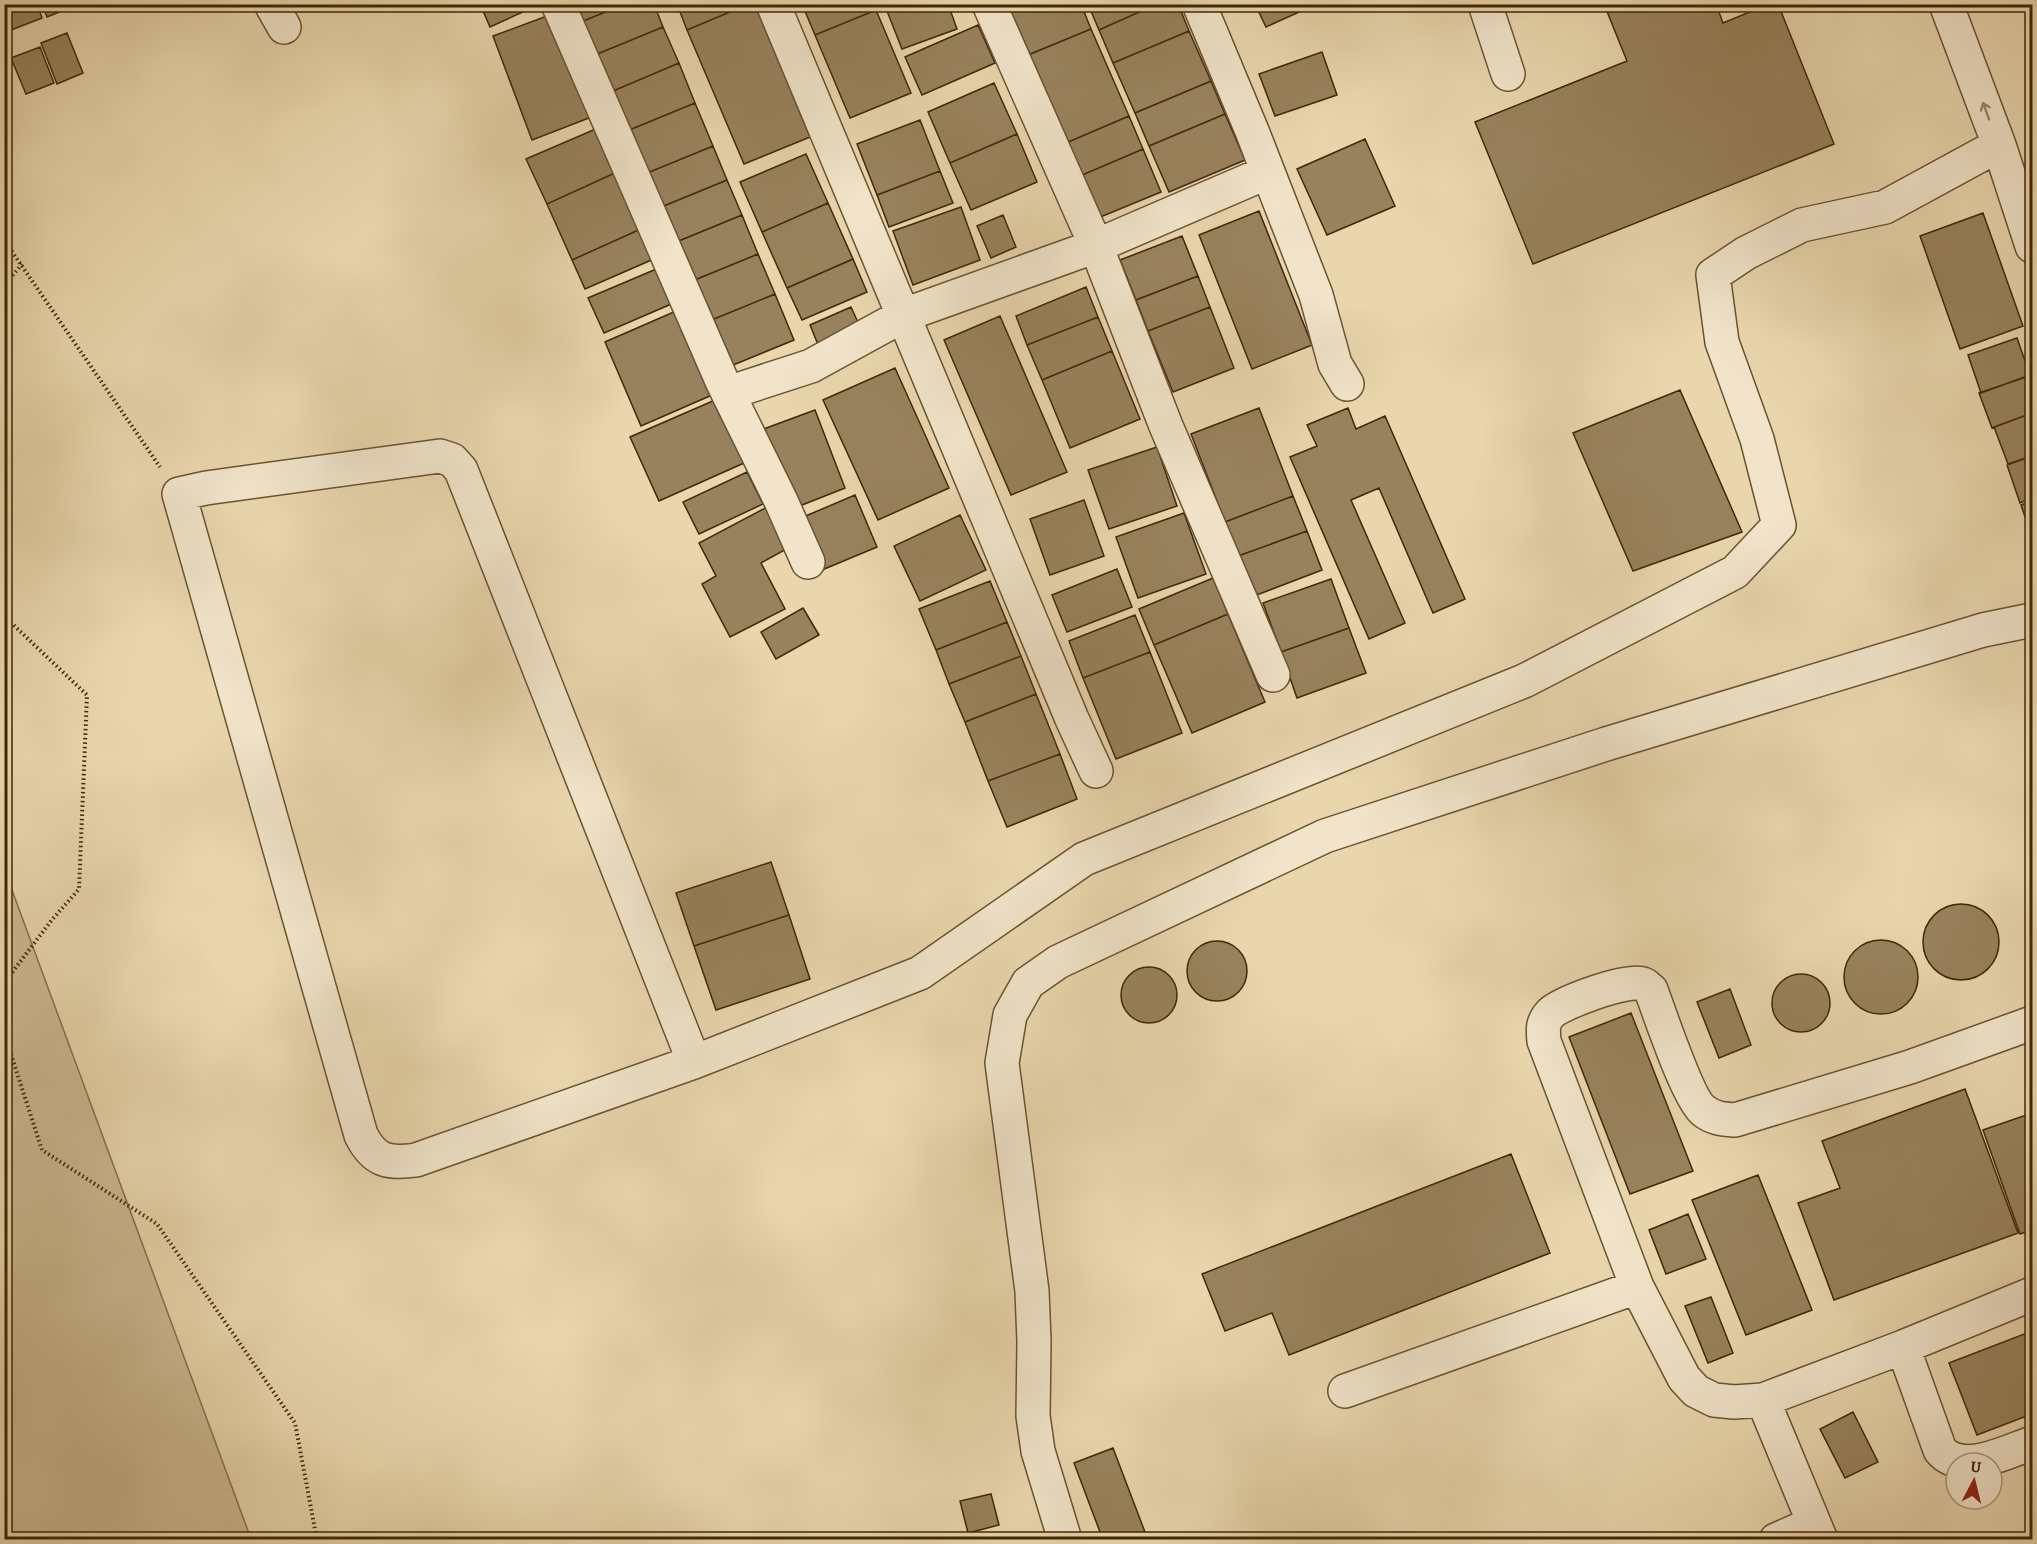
<svg xmlns="http://www.w3.org/2000/svg" width="2037" height="1544" viewBox="0 0 2037 1544" font-family="Alegreya,serif">
<rect width="100%" height="100%" fill="#e9d6ad"/>
<filter id="stains"><feTurbulence type="fractalNoise" baseFrequency=".00333" numOctaves="4"/><feColorMatrix values="0 0 0 0 .2 0 0 0 0 .09 0 0 0 0 .02 0 0 0 .5 -.17"/></filter>
<radialGradient id="worn" r=".72"><stop offset=".6" stop-color="#630" stop-opacity="0"/><stop offset="1" stop-color="#630" stop-opacity=".3"/></radialGradient>
<path fill="#ccb891" stroke="#86704c" stroke-width="1.5" d="M5,871L251,1539H5Z"/>
<path fill="#98825d" stroke="#402706" stroke-width="1.5" d="M4,4H37L42,18L6,32L4,28Z
M42,4H79L47,17Z
M480,4H540L490,27Z
M568,4H625L576,24Z
M625,4H654L663,27L590,57L576,24Z
M677,4H749L687,30Z
M749,4H755L810,137L744,164L687,30Z
M802,4H873L876,10L815,35Z
M890,4H948L957,29L902,49L885,6Z
M1007,4H1081L1091,29L1028,55Z
M1088,4H1157L1099,30Z
M1157,4H1178L1189,31L1113,63L1099,30Z
M1255,4H1307L1308,8L1266,27Z
M1604,4H1716L1723,23L1769,4H1778L1834,144L1533,264L1475,122L1627,61Z
M876,10L911,93L850,118L815,35Z
M555,13L594,116L532,140L493,36Z
M978,25L995,63L922,95L905,57Z
M663,27L679,63L606,94L590,57Z
M1091,29L1129,116L1066,143L1028,55Z
M1189,31L1211,81L1135,113L1113,63Z
M67,33L83,73L57,84L41,43Z
M40,47L54,83L26,94L11,58Z
M1322,52L1337,95L1275,116L1259,74Z
M679,63L695,103L622,133L606,94Z
M1211,81L1225,114L1149,146L1135,113Z
M994,83L1017,134L950,163L928,112Z
M695,103L713,146L640,176L622,133Z
M1225,114L1245,160L1169,192L1149,146Z
M1129,116L1143,149L1080,176L1066,143Z
M920,120L940,171L877,195L857,144Z
M598,128L617,172L547,204L526,159Z
M1017,134L1037,182L971,210L950,163Z
M1365,139L1395,206L1327,235L1297,169Z
M713,146L727,180L654,210L640,176Z
M1143,149L1161,192L1098,218L1080,176Z
M806,154L828,203L762,232L740,182Z
M940,171L953,203L889,227L877,195Z
M617,172L643,228L572,260L547,204Z
M727,180L742,215L669,245L654,210Z
M828,203L853,259L787,288L762,232Z
M961,207L980,260L913,285L893,231Z
M1259,211L1312,345L1252,369L1199,235Z
M1983,213L2023,326L1960,349L1920,236Z
M742,215L758,254L685,284L669,245Z
M1003,215L1016,247L991,258L977,226Z
M643,228L656,258L585,289L572,260Z
M1182,236L1198,276L1136,300L1120,260Z
M758,254L775,294L702,324L685,284Z
M853,259L867,292L802,320L787,288Z
M661,267L676,302L604,333L588,298Z
M1198,276L1210,307L1148,331L1136,300Z
M1086,287L1098,317L1027,345L1016,316Z
M775,294L794,340L721,370L702,324Z
M851,307L861,329L819,347L810,325Z
M1210,307L1234,368L1173,392L1148,331Z
M676,311L712,395L641,426L605,342Z
M1000,316L1067,472L1011,495L944,340Z
M1098,317L1112,351L1042,380L1027,345Z
M2017,338L2030,375L1981,393L1968,355Z
M1112,351L1140,419L1070,448L1042,380Z
M895,368L949,488L878,520L823,400Z
M2032,375V413L1992,428L1979,393Z
M1680,390L1742,532L1633,571L1573,433Z
M715,400L744,463L659,501L630,437Z
M1259,408L1293,496L1225,522L1191,434Z
M1348,408L1356,429L1385,416L1465,599L1433,613L1379,488L1351,500L1405,623L1369,639L1290,457L1317,446L1307,425Z
M815,410L845,488L792,509L761,430Z
M2032,413V456L2008,464L1994,427Z
M1157,447L1177,506L1109,529L1088,470Z
M2032,456V498L2020,503L2007,465Z
M747,472L763,504L699,534L683,502Z
M855,495L877,547L822,570L801,518Z
M1293,496L1307,531L1238,556L1225,522Z
M1084,500L1104,556L1050,575L1030,519Z
M2032,501V537L2021,505Z
M771,505L792,546L761,563L785,609L730,637L702,584L716,576L699,543Z
M1184,513L1206,574L1138,598L1116,537Z
M960,515L986,570L920,601L894,546Z
M1307,531L1322,570L1254,596L1238,556Z
M1117,569L1132,607L1067,632L1052,595Z
M1213,578L1228,614L1154,645L1139,609Z
M1331,579L1349,628L1281,652L1263,603Z
M990,581L1007,622L936,650L919,609Z
M803,608L819,635L776,659L761,632Z
M1228,614L1265,702L1192,733L1154,645Z
M1135,615L1150,652L1083,678L1069,641Z
M1007,622L1021,656L949,684L936,650Z
M1349,628L1366,673L1297,698L1281,652Z
M1150,652L1182,733L1116,759L1083,678Z
M1021,656L1036,694L965,722L949,684Z
M1036,694L1060,754L988,781L965,722Z
M1060,754L1077,799L1007,827L988,781Z
M771,862L789,915L694,946L676,893Z
M1923 942a38 38 0 1 1 76 0a38 38 0 1 1-76 0Z
M789,915L810,979L716,1010L694,946Z
M1844 977a37 37 0 1 1 74 0a37 37 0 1 1-74 0Z
M1187 971a30 30 0 1 1 60 0a30 30 0 1 1-60 0Z
M1121 995a28 28 0 1 1 56 0a28 28 0 1 1-56 0Z
M1772 1003a29 29 0 1 1 58 0a29 29 0 1 1-58 0Z
M1730,989L1751,1045L1719,1058L1697,1002Z
M1631,1013L1693,1171L1630,1194L1569,1037Z
M1965,1089L2018,1233L1834,1300L1798,1203L1840,1188L1822,1141Z
M2032,1113V1230L2020,1234L1983,1130Z
M1511,1154L1550,1253L1289,1355L1272,1313L1225,1331L1202,1274Z
M1758,1175L1812,1310L1746,1335L1692,1200Z
M1688,1214L1706,1259L1666,1274L1649,1230Z
M1711,1297L1733,1353L1708,1363L1685,1306Z
M2032,1331V1414L1977,1435L1949,1363Z
M1853,1412L1878,1462L1845,1478L1820,1429Z
M1113,1448L1148,1540H1103L1074,1463Z
M991,1494L999,1525L968,1533L960,1501Z"/>
<g fill="none" stroke-linecap="round" stroke-linejoin="round">
<g stroke="#6a5330" stroke-width="36">
<path id="minor" d="M271,4L284,27
M558,4L722,381L781,501L808,562
M773,4L1072,719L1096,771
M989,4L1096,246L1166,426L1273,675
M1199,4L1252,131L1316,295L1335,364L1347,384
M1485,4L1508,74
M1946,4L1999,145L2032,246
M728,393L811,366L904,315L1096,246L1268,172
M2032,1023L1910,1067L1735,1120C1724,1119 1714,1119 1704,1111C1689,1101 1659,1012 1651,990C1648,988 1646,985 1643,984C1628,978 1560,1003 1550,1014C1542,1023 1543,1030 1544,1041L1637,1287L1684,1378L1696,1391L1714,1400L1734,1402L1763,1400L1903,1347L2032,1294
M694,1062L461,470L452,460L440,456L206,488L179,494L361,1135C374,1161 388,1164 416,1160L694,1062L920,973L1084,859L1524,681L1735,572L1779,525L1757,439L1722,342L1713,275L1746,253L1802,225L1885,207L1999,145
M1903,1347L1940,1450C1962,1476 2006,1452 2032,1443
M1345,1391L1637,1287
M1763,1400L1821,1540
M1065,1540L1038,1451L1033,1416L1034,1341L1032,1291L1002,1063L1010,1015L1028,983L1058,962L1325,836L1606,744L1983,630L2032,620
M1776,1540L1814,1523"/>
</g>
<path stroke="#402706" stroke-width="4" stroke-dasharray="1.5 3" stroke-linecap="butt" d="M4,240L160,467
M4,286L22,264
M4,616L87,695L79,889L51,921L4,983
M4,1033L42,1150L157,1224L295,1423L317,1540"/>
<use href="#minor" stroke="#f1e4ca" stroke-width="33"/>
</g>
<defs><path id="oneway-shaft" d="M-6 0H5M1.5-3L5.5 0L1.5 3" fill="none" stroke-width="1.6" stroke-linecap="round" stroke-linejoin="round" transform="scale(1.5)"/></defs>
<use stroke="#988668" href="#oneway-shaft" transform="translate(1986 111) rotate(-110)"/>
<rect width="2037" height="1544" fill="none" stroke="#e9d6ad" stroke-width="24"/>
<rect x="6" y="6" width="2025" height="1532" fill="none" stroke="#402706" stroke-width="3"/>
<rect x="12" y="12" width="2013" height="1520" fill="none" stroke="#402706" stroke-width="1.5"/>
<g transform="translate(1974 1481) rotate(7)"><circle r="28" fill="#f1e4ca" stroke="#aa987c" stroke-width="1.5"/>
<path d="M0-4.5L10 22L0 15L-10 22Z" fill="#8f2418"/>
<text y="-9" font-size="16" font-weight="bold" text-anchor="middle" fill="#402706">U</text>
</g>
<rect width="100%" height="100%" filter="url(#stains)"/>
<rect width="100%" height="100%" fill="url(#worn)"/>
</svg>
